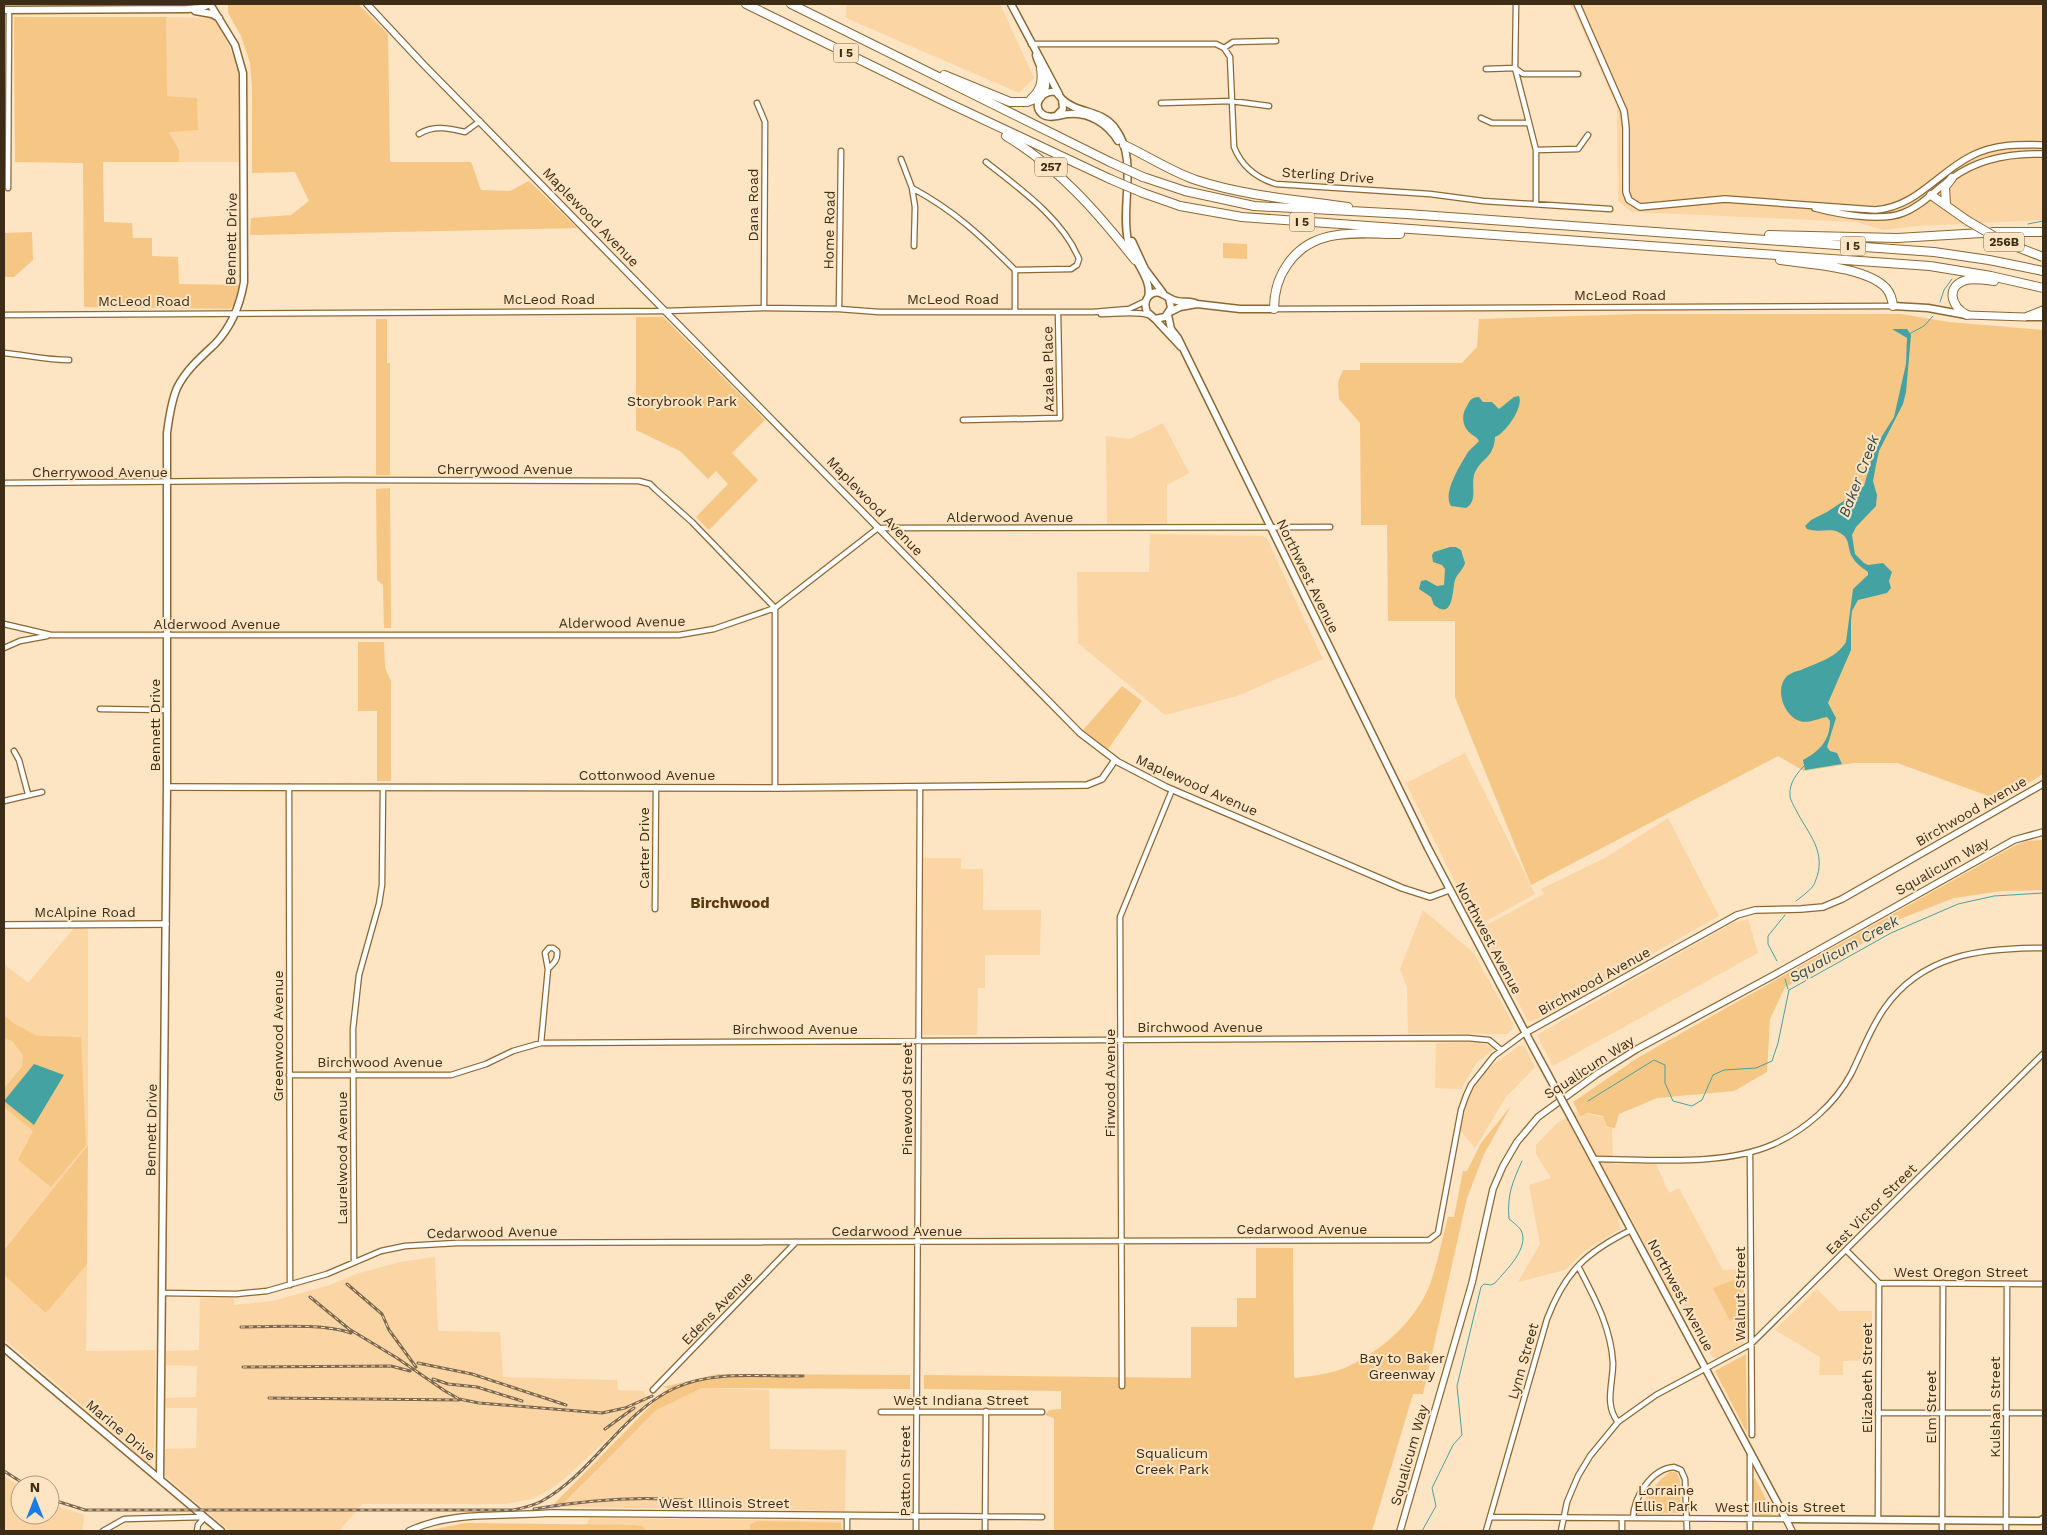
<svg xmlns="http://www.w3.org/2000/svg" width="2047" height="1535" viewBox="0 0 2047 1535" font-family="'Work Sans',sans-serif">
<rect width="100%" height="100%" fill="#fde4c3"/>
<path fill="#fbd5a4" d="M846,4H1000L1034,78L1019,93L846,18Z
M1569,4H2043V220L1917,226L1884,230L1856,222L1632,212L1618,201L1617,107L1574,10Z
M166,17L212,18L218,23L236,62L239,76L240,162H179V150L169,132L196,98L166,96Z
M1163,423L1189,473L1167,485V524H1107L1106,436L1130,439Z
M1150,534L1263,536L1267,539L1323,659L1237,696L1165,715L1078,643L1077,572H1149Z
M1465,753L1535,894L1477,926L1406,783Z
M1668,818L1719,916L1531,1022L1528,1021L1479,929L1544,894L1541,889L1605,858Z
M923,858H961V869H983V910H1041L1040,955H985V988H978L977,1035H922Z
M1423,910L1473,952L1513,1024L1512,1030L1507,1034L1408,1033L1407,987L1400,969Z
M1748,919L1758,953L1553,1066L1537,1035L1733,923Z
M74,928L88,929V1145L4,1250V964L28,983Z
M1481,1042L1494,1049L1477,1062L1461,1089L1435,1088L1436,1043Z
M1520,1045L1525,1047L1535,1067L1506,1097L1475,1148L1460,1130L1468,1097L1480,1077L1490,1067Z
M1576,1112L1603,1117L1607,1128H1612L1613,1164H1656L1669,1193L1679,1188L1723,1270L1744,1269V1343L1718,1358L1712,1357L1676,1295L1672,1296L1629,1214L1618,1220L1620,1229L1585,1251L1565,1270L1518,1282L1540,1244L1529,1185L1551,1178L1536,1154V1145L1556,1124Z
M435,1257L438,1331L500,1332L503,1377L617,1380L618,1390L643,1391L649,1401L564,1479L548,1491L531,1499L507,1504H362L339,1531H230L165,1476V1449L196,1448L197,1408H164L165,1398L196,1397L197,1366L166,1365V1351L199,1350L200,1298H234V1305L272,1301L330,1285L356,1274L400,1262Z
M87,1264L86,1351L155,1350L154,1455L151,1463H146L118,1436L4,1339V1275L46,1312Z
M1817,1289L1839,1311H1872L1871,1360L1843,1361V1375H1819L1820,1357L1775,1330Z
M703,1388L769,1390L770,1449L846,1450L845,1511L561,1507L656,1408Z
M4,1476L20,1486V1515H50V1503L84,1515L82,1531H4Z
M589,1518L841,1521V1531H584Z"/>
<path fill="#f6c684" d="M228,4H358L388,34L390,162H471L481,190L510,191L529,181L577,228L250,235L251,218L291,215L309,201L295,172L252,173V88L250,63L241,36L228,13Z
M14,17H166L167,96L197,98L198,130L169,132L179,150V162H103L104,222L132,223L133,238H152V256L178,257L179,284L239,285L234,305L230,309L84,307L83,163L15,162Z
M32,232L33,260L14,277H4V233Z
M1223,243L1247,244V259L1223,258Z
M1641,314H1901L1949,322L2043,330V774L2000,800L1897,763H1854L1804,771L1778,756L1531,885L1455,697V621H1388L1387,525H1361L1360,423L1339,399L1338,382L1343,370H1360V363H1462L1477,347L1479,319Z
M636,317H663L765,420L732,453L758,480L709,530L696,517L728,484L716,471L708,479L680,451L636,430Z
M376,319H387V363H390V475H376Z
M390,488L391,628H384L383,585L377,580L376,489Z
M358,642H384L385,668L391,681V781H377V711H358Z
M1122,686L1142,701L1108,749L1083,730Z
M2043,840V890L2002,891L1954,898L1892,922L1840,959L1785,987L1770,1019L1767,1072L1734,1091L1657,1098L1619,1114L1615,1128L1607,1127L1603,1116L1587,1113L1580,1116L1573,1102L1639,1057L2014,846L2027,841Z
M4,1015L13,1023L37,1036L81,1037L86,1145L51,1187L18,1160L33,1131L4,1107V1088L22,1067L23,1055L12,1041L4,1038Z
M1511,1106L1484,1154L1467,1198L1423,1394H1413L1372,1531H1054V1418L1045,1415L1049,1410L1061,1409V1391L924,1389V1375L1191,1378V1327H1237V1298H1256V1248H1293L1294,1378C1312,1376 1332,1374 1349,1366C1383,1350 1417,1319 1430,1284C1438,1262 1442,1239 1448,1217H1454L1463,1171H1467L1481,1143Z
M88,1145L87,1264L46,1313L4,1275V1250Z
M1744,1279V1299L1740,1304L1744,1314L1730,1321L1713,1288L1731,1281Z
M1746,1354L1747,1433L1715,1371Z
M718,1374L910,1375V1389L702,1388L656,1410L559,1508H550L668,1388L663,1387Z
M1671,1471L1677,1473L1680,1481L1681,1513L1633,1514L1661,1479Z
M1755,1478L1773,1513L1772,1515H1758L1753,1508V1480Z
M757,1521L841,1523L842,1531H750V1525Z
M465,1523L634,1525L642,1526L647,1531H426Z"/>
<path fill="#44a3a2" d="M1892,329H1907L1911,335L1906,392L1903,404L1879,451L1876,465L1873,481L1877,495L1876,506L1856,527L1852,535L1855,554L1864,563L1868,565L1883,563L1892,572L1889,581L1891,588L1887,593L1858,600L1852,611L1851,621V650L1828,703L1836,718L1827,747L1830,751L1837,753L1842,764L1805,770L1803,760C1820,751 1830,740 1830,721L1827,717C1819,718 1808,724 1800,721C1784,716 1774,689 1787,676C1791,673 1796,671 1801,670C1818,662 1835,659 1846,642L1853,589L1868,575V572C1863,568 1856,564 1853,558C1846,548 1852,538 1838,532C1829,528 1818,533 1807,529L1805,526L1811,520L1827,512L1857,492L1864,486L1871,461L1882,436L1894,417L1906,364L1907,338Z
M1519,396C1524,407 1505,434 1495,437C1494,459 1480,458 1474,475C1471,486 1478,501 1466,508L1451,506C1442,493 1461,464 1468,452C1471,448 1476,445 1479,441C1476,436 1473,436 1470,433C1462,426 1461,415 1467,406C1470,400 1472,397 1479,397L1483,402H1492L1499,409L1514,397Z
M1450,547H1456L1461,550L1465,563C1463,570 1457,574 1455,580C1452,590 1454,621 1434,605L1431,597L1419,589L1421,581L1426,580L1437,586L1444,585L1445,569L1442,565L1433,562L1432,555L1434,552Z
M34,1064L64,1075L34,1125L4,1101Z"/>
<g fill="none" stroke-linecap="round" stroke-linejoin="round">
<path stroke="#44a3a2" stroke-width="1" d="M2028,224L2043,221
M1940,302L1944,290L1952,279
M1909,334L1924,326L1933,316
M1796,901C1802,896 1813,889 1815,882C1828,852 1808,834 1796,810C1794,806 1790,800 1790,795C1789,783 1797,773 1805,765
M1777,961L1768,944V936L1785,915
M1785,979L1788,989
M1588,1101L1654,1060L1665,1065V1083L1673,1101L1692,1106L1702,1100L1713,1075L1724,1070L1756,1068L1772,1061L1778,1043L1789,990L1891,933L1958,904L1994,896L2043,893
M1422,1531L1436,1506L1432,1488L1453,1445L1462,1435L1457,1386L1481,1287L1484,1284L1491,1285L1495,1283C1506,1270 1530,1248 1521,1230C1518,1226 1513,1222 1509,1219C1507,1195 1512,1183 1522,1161"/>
<g stroke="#8d6832" stroke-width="7">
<path id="minor" d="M1516,4L1515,68L1536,150V204
M1031,44H1216L1224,48L1230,57L1234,147C1242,167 1256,178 1276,184L1430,194L1483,201L1610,209
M1224,48L1233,42L1276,41
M1486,69L1515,68L1523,74H1578
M757,103L765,122L764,308
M1161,103L1231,101L1269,106
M1481,118L1492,123H1529
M419,134C434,125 448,128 465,132L480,121
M1536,150L1578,149L1588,135
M901,159L912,188C955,211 981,236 1015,270V312
M986,162C1019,188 1063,219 1079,259L1077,265L1071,269L1015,270
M8,188L9,10
M912,188L915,207L914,246
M839,309L841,151
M1274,309L1893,306
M1101,314C1113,314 1139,311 1148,315
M4,315L665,311L764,308L839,309L879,312H1093L1129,309L1146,301
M4,353C26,355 47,360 69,360
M963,420L1060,418L1058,312
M4,483L345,480L639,481L650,484L655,489L692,522L775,608V788
M4,624L51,635H679L714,629L775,608L878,528L1330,527
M4,648L20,641L47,636
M100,709L167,710
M14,751L19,760L28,794
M289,787L290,1285
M4,801L42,792
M655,909L656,787
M541,1043L548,969C554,963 558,960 557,951L553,948H549L545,953L548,969
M289,1075H451L486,1064L513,1051L541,1043L1467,1038L1489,1040L1501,1050
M1750,1153L1752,1435
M1594,1159C1649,1159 1723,1167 1774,1144C1805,1130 1835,1104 1851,1074C1862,1052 1870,1029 1884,1009C1922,954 1982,948 2043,948
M1846,1250L1879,1283L1878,1520
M354,1261L353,1029L359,975L379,904L382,885L383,788
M1578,1266C1594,1297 1611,1327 1613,1363C1613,1384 1604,1405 1618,1422
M1879,1283L2043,1284
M162,1293L236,1294L267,1291L327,1274L381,1251L405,1246L457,1243L1429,1240L1438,1233L1461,1110L1466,1096L1471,1085L1494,1056L1525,1033
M1122,1386L1120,917L1172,790
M653,1390L796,1242
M881,1412H1042
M1878,1413H2043
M847,1516V1531
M916,1516L1042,1517
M1490,1517L1786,1519
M1633,1518C1634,1497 1651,1469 1674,1467L1681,1470L1685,1479L1687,1531
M103,1531L124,1519L205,1517
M197,1531L198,1525L205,1517
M916,1531L920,787
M985,1531L986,1411
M1486,1531L1547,1319C1565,1272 1586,1252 1631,1230
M1561,1531L1567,1502L1578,1476L1590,1456L1618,1422L1656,1395L1751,1344L2043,1054
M1622,1531V1518
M1750,1531V1455
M1942,1531L1943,1283
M2006,1531L2007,1284"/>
</g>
<g stroke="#8d6832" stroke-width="8">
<path id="tertiary" d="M367,4L423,64L665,311L1080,733L1118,762L1166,787L1402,888L1430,897L1449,890
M1577,4L1624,111L1626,128V192L1629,200L1640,207L1725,199L1875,210C1916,207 1936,174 1971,156C1994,144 2019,144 2043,145
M1815,208C1838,214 1881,222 1903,213C1922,206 1936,189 1952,178C1979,158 2011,153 2043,154
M167,787L775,788L1087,785L1102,779L1115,760
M4,925L166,924
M1525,1033L1737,915L1755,910L1801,909L1823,907L1842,899L2043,784
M1786,1519L1792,1531
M409,1531C453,1510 503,1517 550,1513L916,1516
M1400,1531L1472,1283L1493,1189L1503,1166L1517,1142L1538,1117L1597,1074L1637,1049L1774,975L2014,840L2043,832"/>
</g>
<g stroke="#8d6832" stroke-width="9">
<path id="secondary" d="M1011,4L1059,94
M4,10L187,9L200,8L211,4
M195,11L212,14L219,18
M1036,55C1039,68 1052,81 1043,94
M1062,99C1077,114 1101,109 1115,128C1139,159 1120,205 1128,241C1132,260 1153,279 1148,297
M1057,115L1063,109L1062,99L1056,92C1043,90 1031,104 1042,114C1050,120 1061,114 1069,114C1089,112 1108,124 1118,141
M1132,241L1145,269L1163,293
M1169,298L1171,308L1165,317L1155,319L1147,312C1145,307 1144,302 1148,297C1158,285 1167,300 1177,301C1185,303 1190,300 1197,304L1240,309H1274
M1893,306L1928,308L1966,315
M1170,312L1180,307L1197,304
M1168,315L1171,329L1178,338L1428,848L1532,1045
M2027,317H2043
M1155,319L1181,347
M1572,1119L1786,1519L2040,1521L2043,1519
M4,1348L221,1531
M160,1479L167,787V433C169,418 171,402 177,388C186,370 201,357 215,344C232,326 240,306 244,282L243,73L235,45L210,4"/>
</g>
<g stroke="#8d6832" stroke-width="9">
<path id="trunk" d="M1967,315L2025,317L2043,310"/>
</g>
<g stroke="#8d6832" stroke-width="10">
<path id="motorway" d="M746,4L946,102L1110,179
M791,4L1110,162
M944,75L1010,102H1027L1040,97
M1031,99C1041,90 1043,81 1041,69
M1006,136C1059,168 1097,212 1135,260
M1124,145C1148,156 1170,171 1196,180C1245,196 1298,200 1348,207
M1143,177L1185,191L1254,206L1407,214L1934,252L1989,260L2043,271
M1143,193L1180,206L1242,217L1930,266L1991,276L2043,288
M1931,195L1968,221
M1946,204L1945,187L1952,178
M1993,232H2043
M1769,235L1897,238L1982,233
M1780,260C1809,264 1866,267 1886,288C1891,294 1892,299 1893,306
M1274,309C1274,294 1278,278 1287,265C1313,226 1359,234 1400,234
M1967,315C1950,306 1946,286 1966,280C1975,278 1985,280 1994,281"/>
</g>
<use href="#minor" stroke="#fff" stroke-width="4.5"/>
<use href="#tertiary" stroke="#fff" stroke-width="5.5"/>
<use href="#secondary" stroke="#fff" stroke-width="6"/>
<use href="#trunk" stroke="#fff" stroke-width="7"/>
<use href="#motorway" stroke="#fff" stroke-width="8"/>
<g stroke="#7b684e" stroke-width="3">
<path id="rail" d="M347,1284L382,1314L389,1330L416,1367
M310,1297L349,1329L397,1358L445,1391L459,1399L479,1403L602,1413L625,1408L652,1396
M241,1327C273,1327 322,1323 351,1333
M418,1363L472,1374L566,1405
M243,1367L391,1366L410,1371
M433,1379L448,1384L477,1387L522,1401
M269,1398L459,1400
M605,1429L634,1408
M4,1471L26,1485
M50,1499L85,1510H513C523,1508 533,1506 542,1501C593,1473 622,1412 675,1388C714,1370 761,1377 803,1376
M534,1509C580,1501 636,1496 683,1500"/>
</g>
<use href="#rail" stroke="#fde4c3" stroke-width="1" stroke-dasharray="4" stroke-linecap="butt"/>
<g stroke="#8d6832" stroke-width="9" stroke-linecap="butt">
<path id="secondary-bridge" d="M1532,1045L1572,1119"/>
</g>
<g stroke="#8d6832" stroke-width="10" stroke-linecap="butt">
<path id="motorway-bridge" d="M1110,162L1143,177
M1110,179L1143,193
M1968,221L2004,242L2043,257"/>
</g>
<use href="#secondary-bridge" stroke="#fff" stroke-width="6"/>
<use href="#motorway-bridge" stroke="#fff" stroke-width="8"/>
</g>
<g text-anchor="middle" stroke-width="4" stroke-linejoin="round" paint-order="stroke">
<g fill="#fde4c3" stroke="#77644a" stroke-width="1">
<rect x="833.5" y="43.5" width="25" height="19" rx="4"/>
<rect x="1035" y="157.5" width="32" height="19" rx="4"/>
<rect x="1289.5" y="212.5" width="25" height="19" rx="4"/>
<rect x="1984" y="232.5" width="40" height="19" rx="4"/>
<rect x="1840.5" y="236.5" width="25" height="19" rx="4"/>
</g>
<g font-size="12" font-weight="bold" fill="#3d2d16">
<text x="846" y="57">I 5</text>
<text x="1051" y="171">257</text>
<text x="1302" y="226">I 5</text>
<text x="2004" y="246">256B</text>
<text x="1853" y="250">I 5</text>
</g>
<g font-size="14" fill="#3d2d16" stroke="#fde4c3">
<text transform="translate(1328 175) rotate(4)" y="5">Sterling Drive</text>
<text transform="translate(753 205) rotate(-90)" y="5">Dana Road</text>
<text transform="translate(591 217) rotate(46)" y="5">Maplewood Avenue</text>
<text transform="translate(829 230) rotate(-89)" y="5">Home Road</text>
<text transform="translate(231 239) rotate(-89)" y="5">Bennett Drive</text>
<text x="1620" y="300">McLeod Road</text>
<text x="549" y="304">McLeod Road</text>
<text x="953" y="304">McLeod Road</text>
<text x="144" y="306">McLeod Road</text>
<text transform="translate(1048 369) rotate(-91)" y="5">Azalea Place</text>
<text x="505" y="474">Cherrywood Avenue</text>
<text x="100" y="477">Cherrywood Avenue</text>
<text transform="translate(875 506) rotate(46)" y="5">Maplewood Avenue</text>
<text x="1010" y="522">Alderwood Avenue</text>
<text transform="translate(1308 576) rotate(64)" y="5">Northwest Avenue</text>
<text transform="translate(622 622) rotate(-1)" y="5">Alderwood Avenue</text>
<text x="217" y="629">Alderwood Avenue</text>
<text transform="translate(155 725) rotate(-90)" y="5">Bennett Drive</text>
<text x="647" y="780">Cottonwood Avenue</text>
<text transform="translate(1197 785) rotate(24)" y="5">Maplewood Avenue</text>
<text transform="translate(1971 811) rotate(-30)" y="5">Birchwood Avenue</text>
<text transform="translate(644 848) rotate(-90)" y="5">Carter Drive</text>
<text transform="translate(1942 866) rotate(-29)" y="5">Squalicum Way</text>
<text x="85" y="917">McAlpine Road</text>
<text transform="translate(1489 938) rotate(62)" y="5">Northwest Avenue</text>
<text transform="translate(1594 981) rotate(-29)" y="5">Birchwood Avenue</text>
<text x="1200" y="1032">Birchwood Avenue</text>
<text x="795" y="1034">Birchwood Avenue</text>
<text transform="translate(278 1036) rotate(-90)" y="5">Greenwood Avenue</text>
<text x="380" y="1067">Birchwood Avenue</text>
<text transform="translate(1589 1067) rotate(-33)" y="5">Squalicum Way</text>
<text transform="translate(1110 1083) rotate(-90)" y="5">Firwood Avenue</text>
<text transform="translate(907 1099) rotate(-90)" y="5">Pinewood Street</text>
<text transform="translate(151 1130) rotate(-89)" y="5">Bennett Drive</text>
<text transform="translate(342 1158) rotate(-90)" y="5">Laurelwood Avenue</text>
<text transform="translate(1871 1209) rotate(-45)" y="5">East Victor Street</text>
<text x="1302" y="1234">Cedarwood Avenue</text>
<text x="897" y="1236">Cedarwood Avenue</text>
<text transform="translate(492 1232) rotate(-1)" y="5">Cedarwood Avenue</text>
<text x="1961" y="1277">West Oregon Street</text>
<text transform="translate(1740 1294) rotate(-90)" y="5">Walnut Street</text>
<text transform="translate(1681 1295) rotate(62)" y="5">Northwest Avenue</text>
<text transform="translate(717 1308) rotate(-46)" y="5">Edens Avenue</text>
<text transform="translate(1523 1361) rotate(-74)" y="5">Lynn Street</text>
<text transform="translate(1867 1378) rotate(-90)" y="5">Elizabeth Street</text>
<text x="961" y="1405">West Indiana Street</text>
<text transform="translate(1931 1407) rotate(-90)" y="5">Elm Street</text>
<text transform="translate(1995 1407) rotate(-90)" y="5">Kulshan Street</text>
<text transform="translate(121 1430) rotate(40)" y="5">Marine Drive</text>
<text transform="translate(1409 1455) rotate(-74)" y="5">Squalicum Way</text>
<text transform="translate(905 1471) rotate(-90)" y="5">Patton Street</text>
<text x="724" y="1508">West Illinois Street</text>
<text x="1780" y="1512">West Illinois Street</text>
</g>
<g font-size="14" fill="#392c1a" stroke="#fde4c3">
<text x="682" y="406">Storybrook Park</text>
<text x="1402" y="1363">Bay to Baker<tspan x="1402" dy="16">Greenway</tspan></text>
<text x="1172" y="1458">Squalicum<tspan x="1172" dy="16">Creek Park</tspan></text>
<text x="1666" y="1495">Lorraine<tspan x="1666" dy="16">Ellis Park</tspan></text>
</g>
<g font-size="15" font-style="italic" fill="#304e4d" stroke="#fde4c3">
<text transform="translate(1859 476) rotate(-69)" y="5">Baker Creek</text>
<text transform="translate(1844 949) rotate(-29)" y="5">Squalicum Creek</text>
</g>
<g font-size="15" font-weight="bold" fill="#573b11" stroke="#fde4c3">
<text x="730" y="908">Birchwood</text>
</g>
</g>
<rect width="2047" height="1535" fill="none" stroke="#3d2d16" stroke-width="10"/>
<g transform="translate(35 1500)"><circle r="24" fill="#fde4c3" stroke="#b09b7e"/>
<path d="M0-4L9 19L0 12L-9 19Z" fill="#177de5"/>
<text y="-8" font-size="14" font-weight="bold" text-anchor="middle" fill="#3d2d16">N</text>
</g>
</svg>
